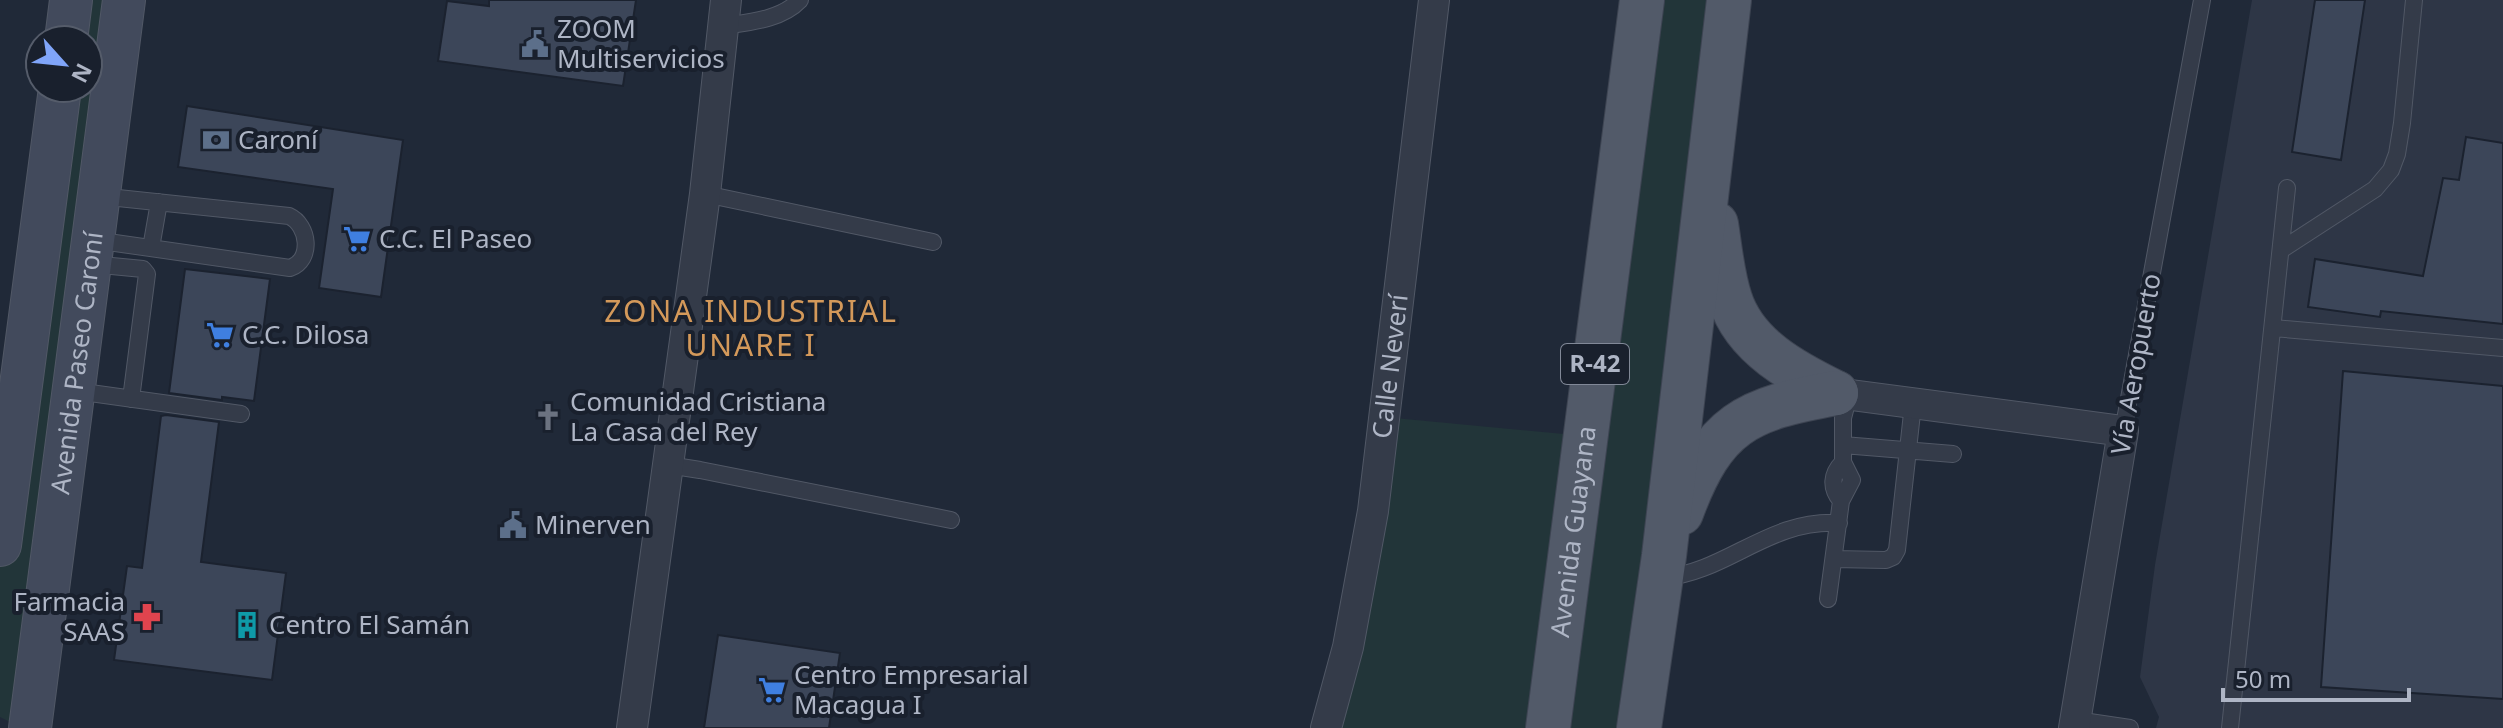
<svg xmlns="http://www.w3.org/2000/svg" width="2503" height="728" viewBox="0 0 2503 728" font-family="'Noto Sans',sans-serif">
<rect width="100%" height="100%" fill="#202938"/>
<path fill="#2e3646" d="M2252,0H2503V728H2156L2159,717L2140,677L2155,565Z"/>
<path fill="#223539" d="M71,0H124L22,728L0,717V545L60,88H88V40H66Z
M1642,0H1729L1639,728H1325L1384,417L1585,436Z"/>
<path fill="#3c4659" stroke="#1b222f" stroke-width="2" d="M489,0H636L623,86L438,61L447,1L489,6Z
M2315,0H2365L2341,160L2292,152Z
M187,106L403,140L381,297L319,288L333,189L178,167Z
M2466,137L2503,143V324L2381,311L2380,317L2308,307L2315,259L2423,276L2443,178L2459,180Z
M185,269L270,279L254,401L222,397V400L169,393Z
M2343,371L2503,386V699L2321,687Z
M166,415L219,422L201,562L286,573L272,680L114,660L127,566L142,568L161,416Z
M718,635L840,653L829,728H704Z"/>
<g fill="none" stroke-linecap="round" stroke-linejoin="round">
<g stroke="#515866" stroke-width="18">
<path id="lane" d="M723,26C749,22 781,20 800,0
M705,194L933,242
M94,240L290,268C313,260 309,225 289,216L99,196
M151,248L159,202
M2281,250L2375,189L2391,170L2397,154L2402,123L2414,0
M91,264L143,269L147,274L131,399
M2273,328L2503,348
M76,391L241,414
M2123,431L2202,0
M1843,445L1953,454
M668,465L700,470L951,520
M1841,501C1830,488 1831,474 1843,462
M1834,559L1886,560L1893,557L1897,550L1913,404
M1662,578C1728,572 1768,519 1839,523
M1828,599L1841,501L1852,480L1843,462V418L1849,395
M2076,720L2130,728
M2230,728L2287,188"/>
</g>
<g stroke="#515866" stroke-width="32">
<g id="street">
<path d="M1836,393L2123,431L2074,728"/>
<path d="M632,728L705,194L726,0"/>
<path id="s1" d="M1326,728L1348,647L1373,511L1434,0"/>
</g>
</g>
<g stroke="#515866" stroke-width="44">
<g id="secondary">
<path d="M66,40L71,0"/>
<path d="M0,545L60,88"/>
<path id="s2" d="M30,728L124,0"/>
</g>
</g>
<g stroke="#3d4452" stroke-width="46">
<g id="primary">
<path d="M1716,224C1720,249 1722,275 1730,299C1745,347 1795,373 1836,393"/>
<path d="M1681,513C1714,423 1746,409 1836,393"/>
<path id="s3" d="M1548,728L1642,0"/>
<path d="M1639,728L1664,556L1729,0"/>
</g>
</g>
<use href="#lane" stroke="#343b49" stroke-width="16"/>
<use href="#street" stroke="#343b49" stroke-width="30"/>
<use href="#secondary" stroke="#424a5c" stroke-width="42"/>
<use href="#primary" stroke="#525a69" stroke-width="44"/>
</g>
<defs>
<g id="civic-bare" transform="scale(2.16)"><path d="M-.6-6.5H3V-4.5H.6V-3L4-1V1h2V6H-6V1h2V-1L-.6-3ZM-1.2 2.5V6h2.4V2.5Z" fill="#5c6f8a" stroke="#19202d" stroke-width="2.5" paint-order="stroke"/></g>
<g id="bank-bare" transform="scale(2.16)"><path d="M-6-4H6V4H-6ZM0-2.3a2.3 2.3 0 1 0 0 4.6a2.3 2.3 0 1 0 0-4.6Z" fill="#5c6f8a" stroke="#19202d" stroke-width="2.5" paint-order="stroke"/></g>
<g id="supermarket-bare" transform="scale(2.16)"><path d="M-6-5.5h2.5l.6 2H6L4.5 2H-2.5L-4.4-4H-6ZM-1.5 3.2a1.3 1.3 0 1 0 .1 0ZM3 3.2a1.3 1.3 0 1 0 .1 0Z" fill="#3f7fe0" stroke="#19202d" stroke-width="2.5" paint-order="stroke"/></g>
<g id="church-bare" transform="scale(2.16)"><path d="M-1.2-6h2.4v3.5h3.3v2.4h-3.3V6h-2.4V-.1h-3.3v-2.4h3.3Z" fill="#6b7280" stroke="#19202d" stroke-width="2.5" paint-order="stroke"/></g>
<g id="pharmacy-bare" transform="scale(2.16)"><path d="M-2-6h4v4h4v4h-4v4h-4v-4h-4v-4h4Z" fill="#e0444e" stroke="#19202d" stroke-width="2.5" paint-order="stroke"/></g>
<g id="building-bare" transform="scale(2.16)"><path d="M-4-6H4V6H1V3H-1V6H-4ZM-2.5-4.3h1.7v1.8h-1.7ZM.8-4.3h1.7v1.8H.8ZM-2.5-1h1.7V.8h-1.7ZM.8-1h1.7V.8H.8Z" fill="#0f9aa8" stroke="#19202d" stroke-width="2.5" paint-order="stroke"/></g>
</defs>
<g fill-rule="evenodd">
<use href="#civic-bare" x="535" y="44"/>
<use href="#bank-bare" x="216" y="140"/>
<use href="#supermarket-bare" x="357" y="239"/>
<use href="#supermarket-bare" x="220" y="335"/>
<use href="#church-bare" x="548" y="417"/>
<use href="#civic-bare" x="513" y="525"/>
<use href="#pharmacy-bare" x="147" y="617"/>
<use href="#building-bare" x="247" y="625"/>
<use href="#supermarket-bare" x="772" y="690"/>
</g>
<g text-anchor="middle" stroke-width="8" stroke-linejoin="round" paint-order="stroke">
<rect fill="#19202d" stroke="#818897" stroke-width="2" x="1561" y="344" width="68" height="40" rx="6"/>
<g font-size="24" font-weight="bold" fill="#aeb5c5">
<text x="1595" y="372">R-42</text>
</g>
<g font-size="26" fill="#aeb5c5" stroke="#19202d" text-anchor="start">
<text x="557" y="38">ZOOM<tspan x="557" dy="30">Multiservicios</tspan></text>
<text x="238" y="149">Caroní</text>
<text x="379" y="248">C.C. El Paseo</text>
<text x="242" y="344">C.C. Dilosa</text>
<text x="570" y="411">Comunidad Cristiana<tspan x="570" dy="30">La Casa del Rey</tspan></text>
<text x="535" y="534">Minerven</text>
<text x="125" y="611" text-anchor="end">Farmacia<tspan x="125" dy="30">SAAS</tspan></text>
<text x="269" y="634">Centro El Samán</text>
<text x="794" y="684">Centro Empresarial<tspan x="794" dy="30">Macagua I</tspan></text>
</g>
<g font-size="26" fill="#aeb5c5" stroke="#19202d">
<text dy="9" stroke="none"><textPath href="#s2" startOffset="368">Avenida Paseo Caroní</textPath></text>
<text transform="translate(2136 364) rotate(-80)" y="9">Vía Aeropuerto</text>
<text dy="9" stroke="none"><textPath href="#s1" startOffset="368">Calle Neverí</textPath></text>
<text dy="9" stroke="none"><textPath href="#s3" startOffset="198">Avenida Guayana</textPath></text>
</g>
<g font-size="30" letter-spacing="2" fill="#d4995a" stroke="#19202d">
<text x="751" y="322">ZONA INDUSTRIAL<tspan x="751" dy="34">UNARE I</tspan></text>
</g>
</g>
<g transform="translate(64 64) rotate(117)"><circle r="38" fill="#19202d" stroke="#555c6a" stroke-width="2"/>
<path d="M0-6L14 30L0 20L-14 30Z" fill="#80a5f9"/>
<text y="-12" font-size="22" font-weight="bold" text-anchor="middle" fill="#aeb5c5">N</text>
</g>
<path d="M2223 688v12h186v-12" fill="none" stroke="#aeb5c5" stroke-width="4"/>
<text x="2235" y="688" font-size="24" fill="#aeb5c5" stroke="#19202d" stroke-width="6" paint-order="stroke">50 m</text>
</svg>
